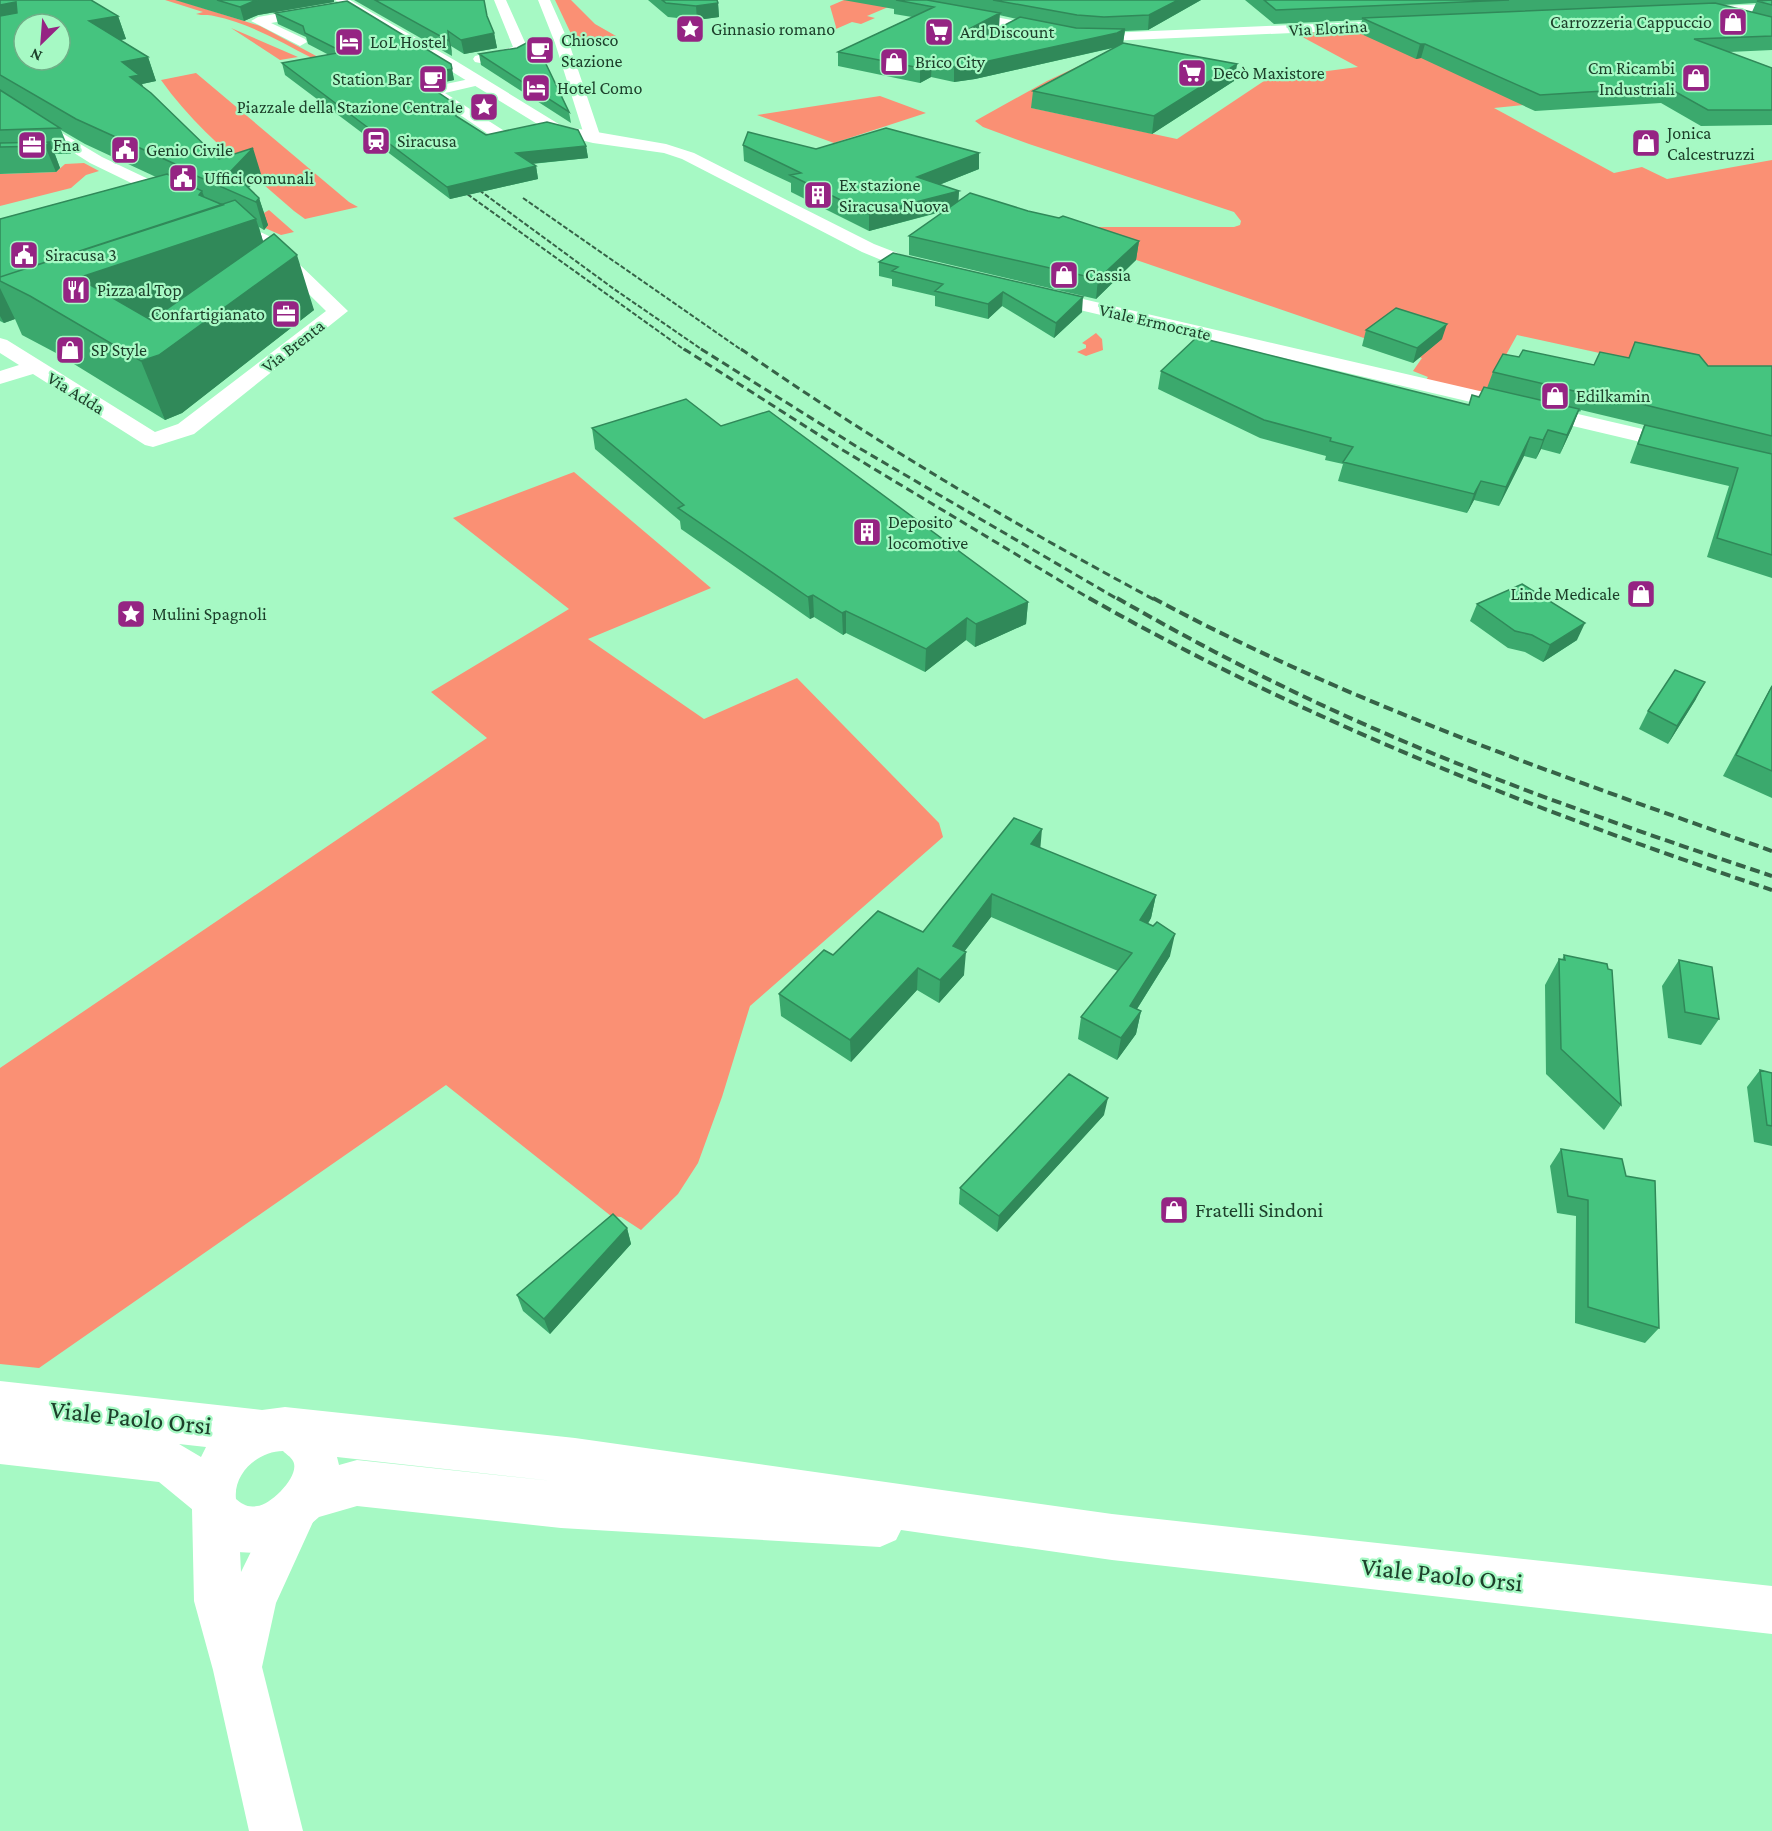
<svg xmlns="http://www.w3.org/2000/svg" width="1772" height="1831" viewBox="0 0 1772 1831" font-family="'Crimson Pro',serif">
<rect width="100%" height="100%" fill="#a6f9c4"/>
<path fill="#fa9074" d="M165,0H177L260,26L320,58H312C281,42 249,23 214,16C208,14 203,16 196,14L203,12Z
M555,0H571L595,24L616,36L574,40Z
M844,0L893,5L867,16L875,18L861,24L852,22L829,32L836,27L830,6Z
M231,28L298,57L280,60Z
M1412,28L1542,103L1494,108L1614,173L1642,167L1667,179L1772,160V384L1691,373L1517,335L1485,393L1426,380L1428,377L1413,371L1422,358L1046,229L1050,227H1234L1240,225L1241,221L1234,212L1029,144L983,127L975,121L1047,81L1115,49L1032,108L1177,139L1267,79L1358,67L1295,33Z
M196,73L349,202L358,207L305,219L294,211C248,170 197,131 161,80Z
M880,96L926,113L834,143L757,115Z
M84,163L99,171L86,175L71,188L0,206V174L56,172L65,164Z
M269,210L294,232L281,235L256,224L257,217Z
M1096,333L1102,339L1103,350L1086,356L1077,352L1086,348V345L1082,343Z
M574,472L711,588L588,639L704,719L797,678L939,823L943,837L750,1006L722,1097L698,1163L678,1194L641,1230L621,1217L611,1216L446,1085L39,1368L0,1364V1068L487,738L431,692L569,609L453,518Z"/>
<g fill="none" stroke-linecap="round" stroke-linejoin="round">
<path fill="#fff" fill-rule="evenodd" d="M538,0H550L569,43L601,138L599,141H587L585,138L555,43Z
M321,6L326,7L327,10L326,13L271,23L305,39L307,42L300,46L251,21L258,17Z
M479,77L486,81L484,84L445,93L506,132L539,124L544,126L547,129L544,132L503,142L497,140L425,91L427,88Z
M0,96L102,157L271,237L348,311L194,434L153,447L145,445L33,374L0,384V371L19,365L0,353V338L7,340L155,432L178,424L326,311L259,245L90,163L0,106Z
M215,1486L231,1493L238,1509L241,1572L279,1495L295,1488L311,1495L318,1511L276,1603L262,1667L303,1831H249L213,1670L194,1601L192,1509L199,1493Z"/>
<path fill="#fff" fill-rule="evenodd" d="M335,0H350L456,61L562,126L666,144L694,153L874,244L905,256L939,265L941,269L939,273L932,275L891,264L862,252L682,159L664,153L593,143L552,133Z
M494,0H506L528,49L518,56L480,63L475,62L473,59L475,56L513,47Z
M880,0H906L1085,34L1406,20L1413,24L1406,28L1085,42L886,4Z
M1772,4V12L1694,15L1688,11L1694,7Z
M1040,289L1772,459V473L1033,299L1030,295L1033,291Z
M0,1381L262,1410L285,1407L575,1438L1112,1514L1772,1586V1634L1112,1560L901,1530L896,1540L880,1547L561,1528L357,1506L319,1517L295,1538L279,1545L257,1553L237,1552L220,1545L203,1531L193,1510L159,1482L0,1464ZM179,1444L206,1447L201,1457ZM283,1451C286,1454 291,1457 293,1461C301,1475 271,1505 257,1506C248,1508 242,1504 236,1499C233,1473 259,1451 283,1451ZM337,1457L553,1481L357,1460L339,1465Z"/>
<path stroke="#366247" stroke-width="2" stroke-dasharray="5 2" stroke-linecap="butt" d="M468,182L614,289L704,351
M456,186L686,351
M523,198L743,351"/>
<path stroke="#366247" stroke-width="3" stroke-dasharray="8 4.5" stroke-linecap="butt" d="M684,349L841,449L1092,600
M701,349L859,448L1119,600
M741,349C873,441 1013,524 1155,600"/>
<path stroke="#366247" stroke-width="4" stroke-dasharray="10 5" stroke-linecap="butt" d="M1089,598C1306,721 1536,811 1772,890
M1117,598C1185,637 1255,674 1326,707C1471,774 1621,826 1772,876
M1153,598C1350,704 1562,776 1772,851"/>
</g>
<path fill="#3ba96d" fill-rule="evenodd" d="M0,0L118,16L126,39L120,40L148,57L156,81L142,84L143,87L219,159L261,174L249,188L259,198L268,225L264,230L259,227L263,242L314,310L182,413L165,420L56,353L22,335L15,319L4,323L0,321V219L156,177L85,144L61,130L71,154H55L60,168L56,172L0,174ZM160,313L151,320L147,318Z
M175,0H334V2L258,15L244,21Z
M354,0H484L487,16L494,33L497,48L464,54L451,46L452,56Z
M648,0H717L718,3L719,17L697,20L668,17Z
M843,0H1201L1148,30L1125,31L1123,43L1237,64L1234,81L1152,134L1031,108L1033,91L1113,48L975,79L954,82L931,77L920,83L838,66V52L912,17L894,14V9ZM999,15L1017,19L983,36L999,28Z
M1245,0H1772V50L1729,52L1772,68V125L1701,126L1661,103L1535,111L1421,58L1416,59L1359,33L1362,20L1274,24ZM1756,3L1752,12L1722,5Z
M275,13L451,64L454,80L428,85L457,117L486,135L586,146L588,158L532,164L536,166L538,179L450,199L285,75L282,63L329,55L308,44L306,37L278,24Z
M479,54L569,112L571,123L481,65Z
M743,145L816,149L979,153V169L939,185L959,191L958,201L1028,211L1139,241L1136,260L1096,299L909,255V236L945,211L869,231L791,192V183L744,161Z
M893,253L1082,312L1054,338L1002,306L988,319L935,306V296L892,286V279L879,276V262Z
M1366,330L1442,339L1413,363L1362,346Z
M1635,342L1708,366H1772V578L1707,557L1729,486L1630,463L1644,425L1581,410L1580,412L1579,411L1572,428L1560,454L1541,449L1536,459L1524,456L1499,506L1474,500L1467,513L1338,481L1343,464L1325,460L1326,456L1260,438L1158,389L1161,371L1469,405L1487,388L1493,372L1519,357L1594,365L1629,358Z
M721,426L1028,602L1026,624L975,647L966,640L925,672L846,633L843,635L814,617L810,619L681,529L680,521L595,449L592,428Z
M1477,604L1577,640L1543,662L1525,652L1508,648L1470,621Z
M1772,685V798L1723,776Z
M1696,699L1668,744L1639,729L1648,711Z
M1040,848L1156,895L1151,918L1148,924L1170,956L1137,1009L1141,1011L1136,1034L1117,1060L1078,1039L1081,1017L1118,971L991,917L964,952V975L939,1003L917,990L851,1062L781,1016L779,994L833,955L923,932Z
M1564,955L1621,1105L1604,1130L1546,1074L1545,985L1559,959L1562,960Z
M1679,960L1719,1019L1701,1045L1668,1038L1662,986Z
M1760,1070L1772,1073V1146L1754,1142L1747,1087Z
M1104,1115L997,1232L959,1204L960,1188Z
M1561,1149L1659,1328L1645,1343L1575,1323L1576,1216L1557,1213L1550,1166Z
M627,1228L631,1244L550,1334L523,1311L517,1295Z"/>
<path fill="#308959" d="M258,0H334V2L258,15L244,21L240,7L254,1Z
M1178,0H1201L1148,30L1149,15Z
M16,2L25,24L0,30V5Z
M718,3L719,17L697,20L696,6Z
M1000,13L999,28L969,44V29Z
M118,16L126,39L98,44L89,21Z
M1125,29L1123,43L1116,47L975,79L954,82V67Z
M448,31L451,46L452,56L449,41Z
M494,33L497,48L464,54L461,40Z
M1420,44H1425L1421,58L1416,59Z
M148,57L156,81L142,84L148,100L133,86L122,62Z
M932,62L931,77L920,83V68Z
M451,64L454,80L427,86L420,80L424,74Z
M1237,64L1234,81L1152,134L1154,116Z
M50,142L60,168L56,172L45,146Z
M586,146L588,158L518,165L516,153Z
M253,148L261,174L241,196L231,171Z
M979,153V169L916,194L917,177Z
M536,166L538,179L450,199L447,187Z
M202,191L210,212L256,219L273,272L297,255L314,310L182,413L165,420L141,361L272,273L101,334L30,296L199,195Z
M959,191L958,207L869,231V214Z
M259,198L268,225L264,230L256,202Z
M1139,241L1136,260L1096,299L1098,279Z
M0,288L15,319L4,323L0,316Z
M1003,292L1002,306L988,319V304Z
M1083,297L1082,312L1054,338L1056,323Z
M1447,324L1442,339L1413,363L1417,348Z
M1579,409L1572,428L1560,454L1567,435Z
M1548,430L1541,449L1536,459L1543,440Z
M1530,437L1524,456L1499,506L1506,487Z
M1481,481L1474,500L1467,513L1474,494Z
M813,595L814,617L810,619L808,597Z
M1028,602L1026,624L975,647L976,624Z
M846,611V633L843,635L842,613Z
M967,618L966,640L925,672L926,649Z
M1585,623L1577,640L1543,662L1550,645Z
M1705,682L1696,699L1668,744L1677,726Z
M1042,829L1040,852L1031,844Z
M992,894L991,917L953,966L966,952L964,975L939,1003L940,980L953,946Z
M1156,895L1151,918L1135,943L1140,920Z
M1175,934L1170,956L1125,1028L1130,1006Z
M918,968L917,990L851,1062L850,1040Z
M1141,1011L1136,1034L1117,1060L1121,1038Z
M1108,1098L1104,1115L997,1232L999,1216Z
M627,1228L631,1244L550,1334L544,1319Z"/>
<path fill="#45c47f" stroke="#308959" stroke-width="1.5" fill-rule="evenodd" d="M0,0H91L118,16L89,21L148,57L122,62L139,75L130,77L151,93L219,159L253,148L231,171L259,198L256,202L183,170L186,169L76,119L0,75V16L17,13L16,2L0,5ZM24,24H60V60H24Z
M217,0H258L254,1L240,7Z
M375,0H484L487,16L494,33L461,40L448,31L449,41Z
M662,0H717L718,3L696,6L666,3Z
M896,0H927L1000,13L969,29V33L973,37L984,36L1020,17L1076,28L1125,29L1117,33L975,64L954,67L932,62L920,68L838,52L934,7Z
M993,0H1178L1149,15L1104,17L1077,15Z
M1264,0H1509L1276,10Z
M1772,0V5L1757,1Z
M347,1L451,64L452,69L424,74L420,80L455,104L456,116L486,135L547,122L578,130L586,146L516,153L536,166L447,187L282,63L343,52L305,33L303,26L275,13Z
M1715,3L1772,17V36L1694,39L1772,68V110H1708L1667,87L1540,95L1425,44H1420L1362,18Z
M534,39L569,112L479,54L517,48Z
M1123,43L1237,64L1154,116L1033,91Z
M0,90L60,128L0,130Z
M886,128L979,153L917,177L959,191L869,214L790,175L801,173L743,145L748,132L816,149Z
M50,142L45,146L0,147V143Z
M167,174L202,191L199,195L223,205L0,277V219Z
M970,193L1028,211L1059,218L1063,216L1139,241L1098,279L909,236Z
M235,200L256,219L78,278L151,320L274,234L297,255L159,355L141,361L30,296L0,281V277Z
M893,253L1083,297L1056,323L1003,292L988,304L935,291L943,284L892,271L898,267L879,262Z
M1396,308L1447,324L1417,348L1366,330Z
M1197,337L1469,405L1472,395L1479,397L1484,387L1579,409L1567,435L1548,430L1543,440L1530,437L1506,487L1481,481L1474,494L1343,462L1353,447L1330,441L1331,438L1264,420L1161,371Z
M1635,342L1699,355L1708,366H1772V436L1588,391L1587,394L1493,372L1503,354L1519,357L1523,350L1594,365L1600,352L1629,358Z
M686,399L721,426L769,411L1028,602L976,624L967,618L926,649L846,611L842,613L813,595L808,597L678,508L684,505L592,428Z
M1645,425L1772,454V555L1717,538L1738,468L1638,444Z
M1522,584L1585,623L1550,645L1532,635L1515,631L1477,604Z
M1675,670L1705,682L1677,726L1648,711Z
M1772,686V771L1736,755Z
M1014,818L1042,829L1031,844L1156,895L1140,920L1153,926L1157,922L1175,934L1130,1006L1141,1011L1121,1038L1081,1017L1132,953L992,894L953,946L966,952L940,980L918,968L850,1040L779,994L824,950L833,955L878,911L923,932Z
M1564,955L1607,964L1608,969L1612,970L1621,1105L1561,1049L1559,959L1565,960Z
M1679,960L1712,967L1719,1019L1685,1012Z
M1760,1070L1772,1073V1126L1767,1125Z
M1069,1074L1108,1098L999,1216L960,1188Z
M1561,1149L1622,1159L1626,1176L1655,1181L1659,1328L1588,1307V1200L1568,1196Z
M613,1214L627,1228L544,1319L517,1295Z"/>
<defs>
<g id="shop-square" transform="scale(1.5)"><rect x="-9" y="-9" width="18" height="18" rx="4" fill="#952483" stroke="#a6f9c4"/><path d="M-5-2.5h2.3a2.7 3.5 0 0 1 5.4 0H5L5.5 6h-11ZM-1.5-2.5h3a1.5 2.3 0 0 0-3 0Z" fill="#fff"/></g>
<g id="sight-square" transform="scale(1.5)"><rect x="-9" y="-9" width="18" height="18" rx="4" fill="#952483" stroke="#a6f9c4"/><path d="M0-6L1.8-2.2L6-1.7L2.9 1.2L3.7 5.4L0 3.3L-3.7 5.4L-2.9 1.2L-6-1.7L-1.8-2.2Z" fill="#fff"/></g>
<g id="supermarket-square" transform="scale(1.5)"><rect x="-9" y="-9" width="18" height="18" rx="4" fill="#952483" stroke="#a6f9c4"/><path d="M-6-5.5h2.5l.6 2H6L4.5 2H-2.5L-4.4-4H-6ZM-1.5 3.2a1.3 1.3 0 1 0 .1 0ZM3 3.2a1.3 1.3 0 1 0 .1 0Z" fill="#fff"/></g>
<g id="hotel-square" transform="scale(1.5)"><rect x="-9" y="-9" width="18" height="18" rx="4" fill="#952483" stroke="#a6f9c4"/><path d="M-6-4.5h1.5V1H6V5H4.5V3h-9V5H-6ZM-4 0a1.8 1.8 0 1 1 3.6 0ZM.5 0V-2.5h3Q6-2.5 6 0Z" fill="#fff"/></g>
<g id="cafe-square" transform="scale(1.5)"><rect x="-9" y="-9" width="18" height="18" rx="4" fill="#952483" stroke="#a6f9c4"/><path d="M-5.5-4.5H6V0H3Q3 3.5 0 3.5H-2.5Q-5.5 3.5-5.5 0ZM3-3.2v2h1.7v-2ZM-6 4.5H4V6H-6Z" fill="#fff"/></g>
<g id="station-square" transform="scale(1.5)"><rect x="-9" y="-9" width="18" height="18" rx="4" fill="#952483" stroke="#a6f9c4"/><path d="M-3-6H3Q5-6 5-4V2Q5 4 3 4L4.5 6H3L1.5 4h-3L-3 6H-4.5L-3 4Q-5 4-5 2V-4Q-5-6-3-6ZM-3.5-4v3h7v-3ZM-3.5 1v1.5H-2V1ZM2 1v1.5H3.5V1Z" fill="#fff"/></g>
<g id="office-square" transform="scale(1.5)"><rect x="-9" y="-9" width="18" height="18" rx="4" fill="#952483" stroke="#a6f9c4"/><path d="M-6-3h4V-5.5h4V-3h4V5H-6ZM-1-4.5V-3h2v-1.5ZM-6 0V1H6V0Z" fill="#fff"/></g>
<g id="civic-square" transform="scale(1.5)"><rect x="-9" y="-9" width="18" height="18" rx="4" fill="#952483" stroke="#a6f9c4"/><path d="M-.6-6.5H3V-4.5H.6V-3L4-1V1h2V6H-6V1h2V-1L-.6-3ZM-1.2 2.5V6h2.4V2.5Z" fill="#fff"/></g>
<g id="building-square" transform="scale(1.5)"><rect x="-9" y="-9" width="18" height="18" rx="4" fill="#952483" stroke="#a6f9c4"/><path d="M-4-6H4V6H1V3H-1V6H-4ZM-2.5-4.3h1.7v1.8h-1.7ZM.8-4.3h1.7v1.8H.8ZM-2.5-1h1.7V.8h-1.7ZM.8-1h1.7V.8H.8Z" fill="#fff"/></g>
<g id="restaurant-square" transform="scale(1.5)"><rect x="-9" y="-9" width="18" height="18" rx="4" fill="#952483" stroke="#a6f9c4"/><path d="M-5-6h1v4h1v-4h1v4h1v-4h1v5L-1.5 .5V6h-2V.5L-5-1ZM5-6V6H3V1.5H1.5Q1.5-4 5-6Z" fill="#fff"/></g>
</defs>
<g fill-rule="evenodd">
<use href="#shop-square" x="1733" y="22"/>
<use href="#sight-square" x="690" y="29"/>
<use href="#supermarket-square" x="939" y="32"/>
<use href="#hotel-square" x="349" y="42"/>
<use href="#cafe-square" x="540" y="50"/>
<use href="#shop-square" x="894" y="62"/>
<use href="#supermarket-square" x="1192" y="73"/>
<use href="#shop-square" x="1696" y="78"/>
<use href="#cafe-square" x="433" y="79"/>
<use href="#hotel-square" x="536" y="88"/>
<use href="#sight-square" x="484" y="107"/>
<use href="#station-square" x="376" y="141"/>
<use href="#shop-square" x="1646" y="143"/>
<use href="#office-square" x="32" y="145"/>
<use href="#civic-square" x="125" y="150"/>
<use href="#civic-square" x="183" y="178"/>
<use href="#building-square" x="818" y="195"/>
<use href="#civic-square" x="24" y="255"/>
<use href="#shop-square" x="1064" y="275"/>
<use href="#restaurant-square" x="76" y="290"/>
<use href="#office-square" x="286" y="314"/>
<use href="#shop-square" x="70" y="350"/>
<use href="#shop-square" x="1555" y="396"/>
<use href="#building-square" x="867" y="532"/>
<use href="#shop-square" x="1641" y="594"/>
<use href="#sight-square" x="131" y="614"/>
<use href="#shop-square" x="1174" y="1210"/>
</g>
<g text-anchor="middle" stroke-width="4.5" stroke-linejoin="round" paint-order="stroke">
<g font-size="18" fill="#1d402b" stroke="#a6f9c4" text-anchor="start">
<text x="1712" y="28" text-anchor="end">Carrozzeria Cappuccio</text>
<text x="711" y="35">Ginnasio romano</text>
<text x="960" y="38">Ard Discount</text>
<text x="561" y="46">Chiosco<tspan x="561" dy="21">Stazione</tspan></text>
<text x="370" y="48">LoL Hostel</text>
<text x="915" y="68">Brico City</text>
<text x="1675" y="74" text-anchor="end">Cm Ricambi<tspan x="1675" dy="21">Industriali</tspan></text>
<text x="1213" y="79">Decò Maxistore</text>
<text x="412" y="85" text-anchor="end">Station Bar</text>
<text x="557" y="94">Hotel Como</text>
<text x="463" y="113" text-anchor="end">Piazzale della Stazione Centrale</text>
<text x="1667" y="139">Jonica<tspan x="1667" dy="21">Calcestruzzi</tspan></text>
<text x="397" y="147">Siracusa</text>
<text x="53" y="151">Fna</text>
<text x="146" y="156">Genio Civile</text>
<text x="204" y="184">Uffici comunali</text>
<text x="839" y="191">Ex stazione<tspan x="839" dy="21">Siracusa Nuova</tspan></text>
<text x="45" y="261">Siracusa 3</text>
<text x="1085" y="281">Cassia</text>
<text x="97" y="296">Pizza al Top</text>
<text x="265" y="320" text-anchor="end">Confartigianato</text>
<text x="91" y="356">SP Style</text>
<text x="1576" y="402">Edilkamin</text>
<text x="888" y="528">Deposito<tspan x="888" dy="21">locomotive</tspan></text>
<text x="1620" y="600" text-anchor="end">Linde Medicale</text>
<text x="152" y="620">Mulini Spagnoli</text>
</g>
<g font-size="18" fill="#1d402b" stroke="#a6f9c4">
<text transform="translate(1328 28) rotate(-3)" y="6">Via Elorina</text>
<text transform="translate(1155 322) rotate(13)" y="6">Viale Ermocrate</text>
<text transform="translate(293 346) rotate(-38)" y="6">Via Brenta</text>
<text transform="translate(76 393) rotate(32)" y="6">Via Adda</text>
</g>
<g font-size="21" fill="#1d402b" stroke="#a6f9c4" text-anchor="start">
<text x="1195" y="1217">Fratelli Sindoni</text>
</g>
<g font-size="26" fill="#1d402b" stroke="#a6f9c4">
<text transform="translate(131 1417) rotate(6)" y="9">Viale Paolo Orsi</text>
<text transform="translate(1442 1574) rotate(6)" y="9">Viale Paolo Orsi</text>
</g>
</g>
<g transform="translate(42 42) rotate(205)"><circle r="28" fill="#a6f9c4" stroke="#6faf87" stroke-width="1.5"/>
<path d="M0-4.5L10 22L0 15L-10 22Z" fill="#952483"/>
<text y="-9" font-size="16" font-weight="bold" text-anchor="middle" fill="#1d402b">N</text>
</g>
</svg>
